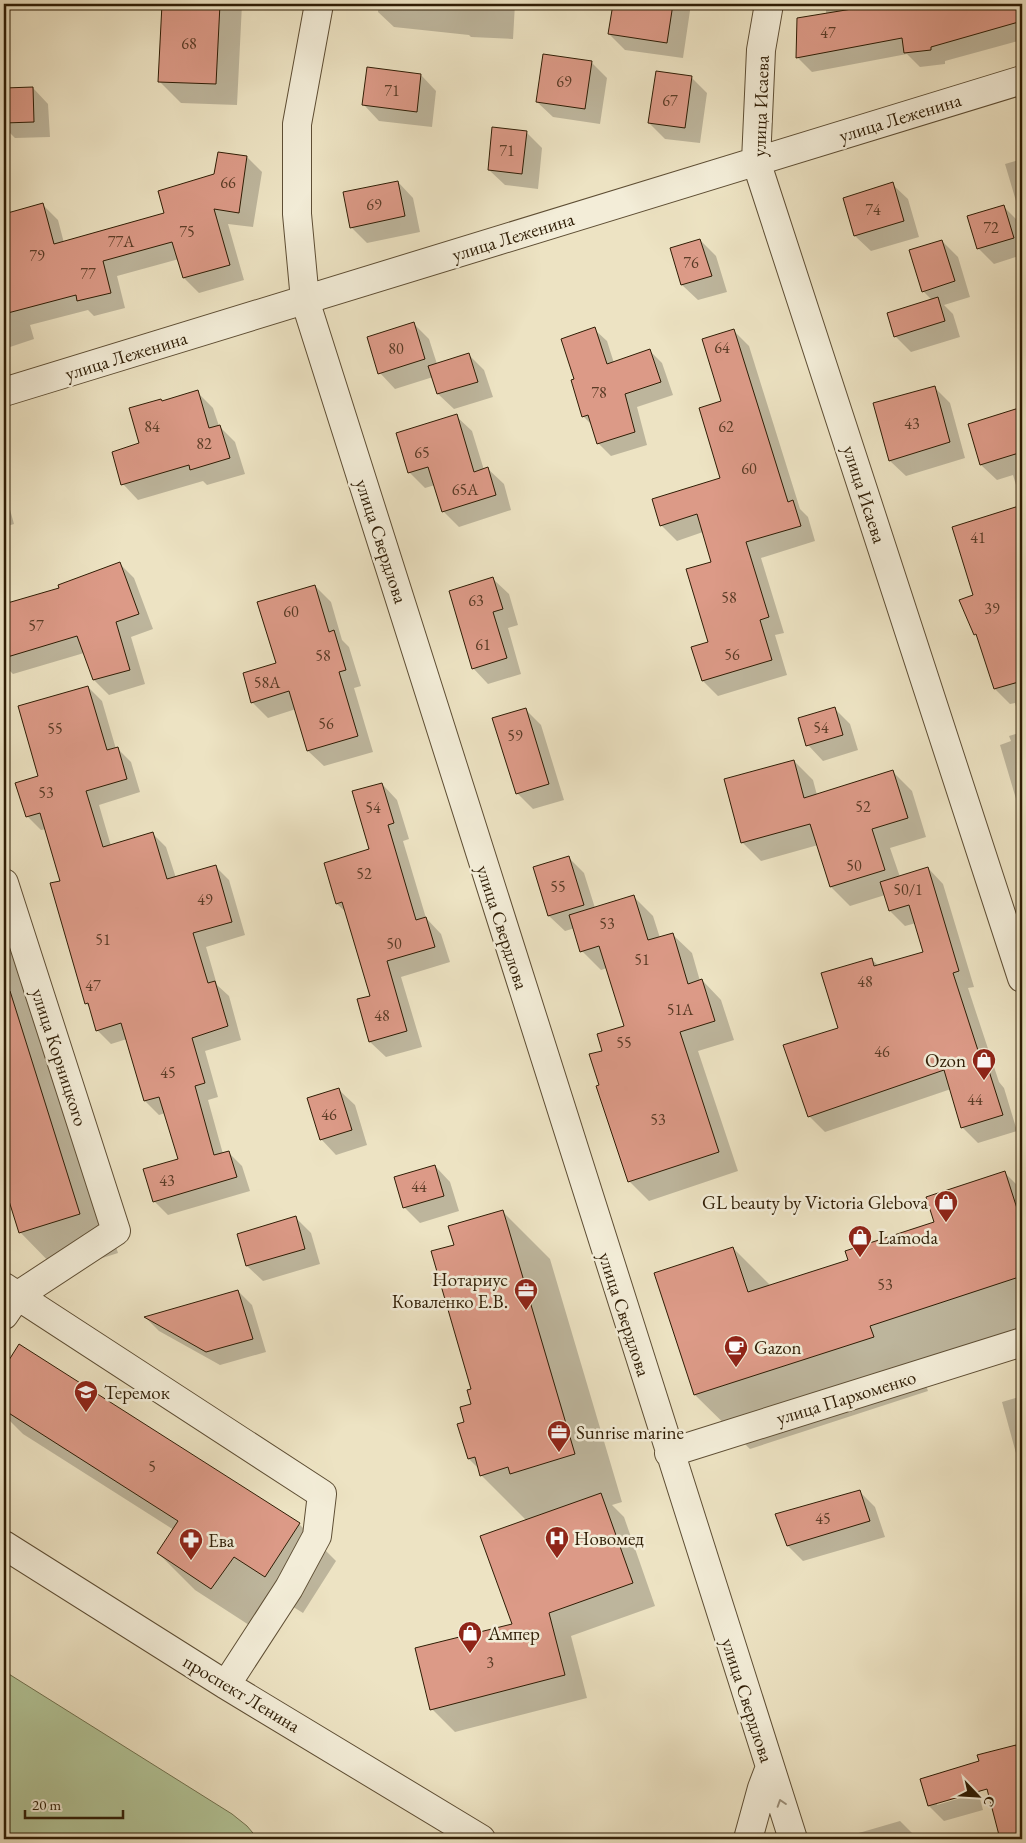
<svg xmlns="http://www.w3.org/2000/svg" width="1026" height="1843" viewBox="0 0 1026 1843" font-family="'EB Garamond',serif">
<rect width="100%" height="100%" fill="#ede3c3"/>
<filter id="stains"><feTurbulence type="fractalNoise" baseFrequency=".004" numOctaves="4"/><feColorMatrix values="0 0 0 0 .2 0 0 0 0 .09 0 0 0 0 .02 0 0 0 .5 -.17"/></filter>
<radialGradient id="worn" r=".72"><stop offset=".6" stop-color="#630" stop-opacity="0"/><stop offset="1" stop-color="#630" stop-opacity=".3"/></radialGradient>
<path fill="#b3c598" stroke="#71714e" d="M4,1671L232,1814L247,1826L258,1839H4Z"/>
<path fill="#0003" fill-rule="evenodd" d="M163,4H242L237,105L181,103L160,82Z
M379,4H515L513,39L471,37L469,35L394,27L378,12Z
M614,4H691L683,58L625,50L609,34Z
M826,4H883V8L916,4H1022V40L945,61V64L920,67L907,54L812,72L797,57L826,14Z
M591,62L607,78L600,124L553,117L537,102Z
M421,75L436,91L432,127L379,121L364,105Z
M692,78L707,93L700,143L665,139L649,123Z
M33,88L48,104L50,137L15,138L4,127V89Z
M526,132L542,148L538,189L505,185L489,170Z
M247,157L262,172L253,227L228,224L244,280L199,293L184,278L179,259L117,276L125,308L94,316L88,310L30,325L34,339L4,349V225L11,223L43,205L58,220L64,243L166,214L215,175Z
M1022,159V207L1016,201L1005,164Z
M398,182L413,198L420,232L367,243L351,227Z
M892,184L908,199L919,237L871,251L855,236L844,199Z
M1003,206L1019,222L1022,232V255L994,264L978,248Z
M700,240L716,256L727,292L698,300L682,285Z
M942,241L958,257L970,297L944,305L953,314L960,337L911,352L895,336L932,300L923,291Z
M414,324L429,339L437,364L469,355L484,370L493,397L454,409L438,394L433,377L395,389L380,373Z
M594,329L607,341L614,363L650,351L662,363L673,395L637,407L647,445L611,456L598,443L593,426L583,416L576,380Z
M734,331L749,346L800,509L808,517L815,541L761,558L784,633L775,635L787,675L718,696L703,681L709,643L712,562L703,532L677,541L661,525L722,479V402Z
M934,387L950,403L965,458L906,476L890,461L875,404Z
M197,392L213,408L219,426L235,442L245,474L207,485L203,481L138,500L123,484L140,444L163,402Z
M1022,408V505L1013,475L997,480L981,465L970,425Z
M456,416L472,431L484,470L488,469L504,484L511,510L459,527L443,511L435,485L425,488L409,472Z
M4,488L14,524L4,527Z
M1022,506V727L1015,703L1010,704L995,689L979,639L975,634L974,596L954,527Z
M119,563L134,578L153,629L131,637L145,684L109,695L94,680L84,653L13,674L4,665V605L61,589Z
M493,579L509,594L518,625L508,628L521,674L488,684L473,668Z
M315,586L331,602L342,640L349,647L361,686L354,688L373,752L324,766L308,751L296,709L268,718L252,702L277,664Z
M88,687L102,701L116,749L117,748L131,762L140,792L99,805L111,846L152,833L166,847L176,878L215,866L229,880L245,935L206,947L217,985L229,996L241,1040L205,1051L218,1097L208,1100L223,1154L228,1152L242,1166L250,1191L168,1215L154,1201L179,1160L165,1113L159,1115L145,1101L127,1039L111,1044L97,1030L91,1009L86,1003L61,882L46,829L41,830L27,816L40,777Z
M834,708L850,724L858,750L823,761L808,745Z
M525,709L541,725L564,800L533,809L517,793Z
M1022,732V819L1000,745L1011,741L1009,736Z
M794,761L813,780L817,795L893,772L912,791L926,837L890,848L900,877L928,868L943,884L974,987L968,988L999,1082L1004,1088L1017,1131L978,1143L962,1127L951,1089L825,1132L809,1116L839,1028L871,959L879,966L925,953L916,923L905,926L890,911L885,895L850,906L831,887L818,845L761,861L742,842Z
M382,784L397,800L409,839L403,841L426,918L441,934L450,962L401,977L422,1047L386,1057L370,1042L358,1000L371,996L347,913L337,904L371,850Z
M568,857L584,873L595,908L634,897L653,916L660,938L672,934L692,953L700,981L702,980L721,1000L734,1040L698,1051L738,1171L649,1201L629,1181L600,1086L604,1051L626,1027L607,968L601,970L582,951L575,928L565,931L549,916Z
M4,945L29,970L118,1253L59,1272L20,1232L4,1181Z
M339,1090L355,1105L367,1145L336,1155L321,1139Z
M435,1166L450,1182L459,1211L420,1223L404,1207Z
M1005,1173L1022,1190V1348L924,1380L928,1391L750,1449L695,1395L656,1273L733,1248L771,1286L850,1261L935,1223Z
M502,1211L550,1259L622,1502L612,1505L624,1517L655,1606L571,1636L587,1698L455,1732L432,1709L514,1625L527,1521L481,1475L479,1469L469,1459L466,1423L472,1405L473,1390L455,1246Z
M296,1218L311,1233L320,1264L263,1281L247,1266L238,1235Z
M238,1291L252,1305L266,1352L220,1365L159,1331L146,1318Z
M19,1346L299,1524L336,1561L303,1613L271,1593L249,1625L195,1590L158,1553L174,1530L23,1434L4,1415V1370Z
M1022,1396V1475L1002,1402Z
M859,1491L875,1507L885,1537L803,1561L788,1546Z
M976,1784L983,1810L944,1821L929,1806ZM974,1791V1794L937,1805V1802Z
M1022,1809V1839H1002L995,1816Z
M900,1821L918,1839H846L845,1837Z"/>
<path fill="#dc9a87" stroke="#2f1d05" d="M162,4H220L216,84L158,82Z
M613,4H673L667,43L608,34Z
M905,4H1022V21L931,47V50L904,53L902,38L796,58L797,18L858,8V9Z
M543,54L592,61L585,109L536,102Z
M367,67L421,74L417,112L362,105Z
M656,71L692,76L685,128L648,123Z
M33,87L34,122L4,123V88Z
M492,127L527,131L522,174L488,170Z
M218,152L247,156L239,213L214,209L230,265L183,278L172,242L103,261L111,293L77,301L76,295L4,314V214L43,203L54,244L164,213L158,191L214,174Z
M398,181L405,216L350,228L343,192Z
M893,182L904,221L854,236L843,198Z
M1004,205L1014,238L977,249L967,216Z
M700,239L712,276L681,285L670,248Z
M942,240L955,281L922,292L909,250Z
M938,297L945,321L894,337L887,313Z
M414,322L425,359L378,374L367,337Z
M595,327L607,364L650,349L661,382L625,394L635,432L597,444L588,415L582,417L571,380L574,379L561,339Z
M734,329L788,502L793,500L801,526L746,542L769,617L760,620L772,660L702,681L691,647L708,642L686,569L711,562L697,514L660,526L652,499L720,478L699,408L721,401L702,339Z
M469,353L478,382L437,394L428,366Z
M935,386L950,442L889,461L873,403Z
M198,390L209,428L220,425L230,458L190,470L189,465L121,485L112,452L139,443L129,408L161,399L162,401Z
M1022,407V452L980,465L968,424Z
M457,414L474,472L488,467L496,495L442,512L428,467L408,473L396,433Z
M1022,505V681L994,689L976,634L974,635L959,600L973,595L952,527Z
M120,562L139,614L116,622L130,670L93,680L77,636L4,658V604L59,588L58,585Z
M493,577L503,609L493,612L507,658L472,669L449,591Z
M315,585L329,632L334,630L346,670L339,672L358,736L307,751L289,691L251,703L243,673L276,663L257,602Z
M88,686L107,750L118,747L127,779L86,791L103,847L153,832L167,879L216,865L232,922L193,933L208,983L215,981L228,1026L192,1038L205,1083L195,1086L214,1155L229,1151L237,1177L153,1202L143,1169L178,1159L159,1097L144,1101L121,1023L96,1031L88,1003L85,1004L50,883L60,881L40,813L26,817L15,783L38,776L18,706Z
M835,707L843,735L806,746L798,718Z
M526,708L549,784L516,794L492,718Z
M794,760L804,798L893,770L908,818L872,829L885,870L830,887L810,824L741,843L724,779Z
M382,783L394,823L388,825L416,920L426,917L435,947L387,961L407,1031L369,1042L357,999L370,996L342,902L336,904L324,863L369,849L352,791Z
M569,856L584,905L548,916L533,867Z
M928,867L959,971L953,973L985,1072L989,1071L1003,1115L961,1128L944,1070L808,1117L783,1045L838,1028L821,973L872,958L874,966L923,952L909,905L889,911L880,882Z
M634,895L648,940L673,933L688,984L702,979L715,1021L680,1032L719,1152L628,1182L596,1086L599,1085L589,1054L602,1051L597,1034L624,1026L599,946L580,952L569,915Z
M10,991L80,1214L19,1233L4,1185V992Z
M339,1088L352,1130L320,1140L307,1098Z
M435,1165L444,1196L403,1208L394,1177Z
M1005,1171L1022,1224V1276L870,1326L874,1337L694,1395L654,1273L733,1247L748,1292L848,1260L845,1251L934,1222L926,1197Z
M503,1210L575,1454L510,1474L508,1467L480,1476L475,1457L468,1459L457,1424L464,1422L460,1407L471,1404L467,1390L471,1389L431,1251L454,1245L448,1226Z
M296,1216L305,1249L246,1266L237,1234Z
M238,1290L253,1339L206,1352L144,1317Z
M19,1344L300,1523L265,1577L234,1557L211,1589L157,1553L178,1521L4,1410V1368Z
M860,1490L870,1521L787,1546L775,1514Z
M601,1493L633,1583L549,1613L565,1675L430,1710L415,1648L512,1624L480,1536Z
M1016,1745L1022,1771V1839H1000L987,1789L928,1806L920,1779L979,1761L977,1755Z"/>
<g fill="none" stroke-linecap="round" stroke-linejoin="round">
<g stroke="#5e4e34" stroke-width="30">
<path id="minor" d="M319,4L297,124V214L305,300L793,1839
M769,4L761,50L756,161L1022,978
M4,392L1022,80
M4,883L116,1231L17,1296L4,1315
M4,1287L322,1494L317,1536L289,1588L226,1685
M669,1453L1022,1342
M4,1545L226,1685L481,1839
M748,1839L762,1788L770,1767"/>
</g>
<use href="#minor" stroke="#f3edd8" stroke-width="28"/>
</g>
<defs><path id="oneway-chevron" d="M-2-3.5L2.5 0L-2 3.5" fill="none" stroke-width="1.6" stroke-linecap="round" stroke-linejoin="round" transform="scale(1.25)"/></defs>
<use stroke="#9b8f79" href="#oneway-chevron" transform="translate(781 1803) rotate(-108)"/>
<defs>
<g id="shop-pin" transform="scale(1.25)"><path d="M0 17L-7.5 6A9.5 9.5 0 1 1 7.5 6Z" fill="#8f2418" stroke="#f3edd8"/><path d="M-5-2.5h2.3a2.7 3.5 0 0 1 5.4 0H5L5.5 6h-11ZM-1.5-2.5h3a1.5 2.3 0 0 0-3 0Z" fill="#fff"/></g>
<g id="office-pin" transform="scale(1.25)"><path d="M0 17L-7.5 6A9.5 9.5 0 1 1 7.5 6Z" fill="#8f2418" stroke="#f3edd8"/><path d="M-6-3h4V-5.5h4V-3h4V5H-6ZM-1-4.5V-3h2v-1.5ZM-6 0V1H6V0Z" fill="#fff"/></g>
<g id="cafe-pin" transform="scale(1.25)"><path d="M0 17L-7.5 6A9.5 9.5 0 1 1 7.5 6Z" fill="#8f2418" stroke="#f3edd8"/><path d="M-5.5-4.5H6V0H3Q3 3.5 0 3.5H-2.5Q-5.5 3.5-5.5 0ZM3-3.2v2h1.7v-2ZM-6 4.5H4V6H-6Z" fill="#fff"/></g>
<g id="school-pin" transform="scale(1.25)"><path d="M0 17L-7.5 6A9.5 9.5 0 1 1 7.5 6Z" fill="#8f2418" stroke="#f3edd8"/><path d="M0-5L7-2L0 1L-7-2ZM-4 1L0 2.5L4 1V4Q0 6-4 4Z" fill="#fff"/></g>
<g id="hospital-pin" transform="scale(1.25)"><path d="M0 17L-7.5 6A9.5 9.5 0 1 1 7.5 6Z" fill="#8f2418" stroke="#f3edd8"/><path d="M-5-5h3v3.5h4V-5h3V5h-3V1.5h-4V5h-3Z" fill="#fff"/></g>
<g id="pharmacy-pin" transform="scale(1.25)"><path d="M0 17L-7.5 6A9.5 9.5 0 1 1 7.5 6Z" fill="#8f2418" stroke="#f3edd8"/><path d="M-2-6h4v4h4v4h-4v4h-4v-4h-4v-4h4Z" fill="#fff"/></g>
</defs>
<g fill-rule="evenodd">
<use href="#shop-pin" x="984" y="1060"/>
<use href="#shop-pin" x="946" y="1202"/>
<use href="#shop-pin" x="860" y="1237"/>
<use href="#office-pin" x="526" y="1290"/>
<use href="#cafe-pin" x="736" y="1347"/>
<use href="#school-pin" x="86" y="1392"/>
<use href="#office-pin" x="559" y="1432"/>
<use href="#hospital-pin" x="557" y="1538"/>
<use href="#pharmacy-pin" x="191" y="1540"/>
<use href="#shop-pin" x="470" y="1633"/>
</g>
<g text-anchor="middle" stroke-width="5" stroke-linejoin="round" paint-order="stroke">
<g font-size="16" fill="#5a3c26">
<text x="828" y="38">47</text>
<text x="189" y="49">68</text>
<text x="564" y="87">69</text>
<text x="392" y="96">71</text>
<text x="670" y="106">67</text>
<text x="507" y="156">71</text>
<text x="228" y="188">66</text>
<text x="374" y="210">69</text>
<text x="873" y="215">74</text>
<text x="991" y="233">72</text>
<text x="187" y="237">75</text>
<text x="121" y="247">77А</text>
<text x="37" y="261">79</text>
<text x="691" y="268">76</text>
<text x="88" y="279">77</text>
<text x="722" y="353">64</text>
<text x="396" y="354">80</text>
<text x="599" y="398">78</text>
<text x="912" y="429">43</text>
<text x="152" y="432">84</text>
<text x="726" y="432">62</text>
<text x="204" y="449">82</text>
<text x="422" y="458">65</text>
<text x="749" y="474">60</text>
<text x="465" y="495">65А</text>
<text x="978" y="543">41</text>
<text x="729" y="603">58</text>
<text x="476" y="606">63</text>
<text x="992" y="614">39</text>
<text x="291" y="617">60</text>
<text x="36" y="631">57</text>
<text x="483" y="650">61</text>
<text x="732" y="660">56</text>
<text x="323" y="661">58</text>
<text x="267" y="688">58А</text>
<text x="326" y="729">56</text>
<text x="821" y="733">54</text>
<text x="55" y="734">55</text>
<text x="515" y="741">59</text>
<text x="46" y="798">53</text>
<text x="863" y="812">52</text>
<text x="373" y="813">54</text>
<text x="854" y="871">50</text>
<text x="364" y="879">52</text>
<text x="558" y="892">55</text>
<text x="908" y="895">50/1</text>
<text x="205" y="905">49</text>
<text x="607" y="929">53</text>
<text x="103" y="945">51</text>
<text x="394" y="949">50</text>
<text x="642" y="965">51</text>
<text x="865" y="987">48</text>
<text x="93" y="991">47</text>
<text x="680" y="1015">51А</text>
<text x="382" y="1021">48</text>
<text x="624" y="1048">55</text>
<text x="882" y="1057">46</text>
<text x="168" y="1078">45</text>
<text x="975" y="1105">44</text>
<text x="329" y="1120">46</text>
<text x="658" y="1125">53</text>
<text x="167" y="1186">43</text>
<text x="419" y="1192">44</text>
<text x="885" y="1290">53</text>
<text x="152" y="1472">5</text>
<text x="823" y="1524">45</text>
<text x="490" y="1668">3</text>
</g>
<g font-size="19" fill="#2f1d05" stroke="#f3edd8">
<text transform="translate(760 106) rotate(-88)" y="7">улица Исаева</text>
<text transform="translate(900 117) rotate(-17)" y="7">улица Леженина</text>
<text transform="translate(513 236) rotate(-17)" y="7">улица Леженина</text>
<text transform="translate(126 355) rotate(-17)" y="7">улица Леженина</text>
<text transform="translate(865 494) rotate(72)" y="7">улица Исаева</text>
<text transform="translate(382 541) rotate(72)" y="7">улица Свердлова</text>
<text transform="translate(503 927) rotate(72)" y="7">улица Свердлова</text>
<text transform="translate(60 1057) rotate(72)" y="7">улица Корницкого</text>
<text transform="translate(625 1314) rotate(72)" y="7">улица Свердлова</text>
<text transform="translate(846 1397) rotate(-17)" y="7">улица Пархоменко</text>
<text transform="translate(242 1693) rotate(31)" y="7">проспект Ленина</text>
<text transform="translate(748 1700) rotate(72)" y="7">улица Свердлова</text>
</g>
<g font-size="19" fill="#2f1d05" stroke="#f3edd8" text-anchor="start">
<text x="966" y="1067" text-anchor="end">Ozon</text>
<text x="928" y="1209" text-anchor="end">GL beauty by Victoria Glebova</text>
<text x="878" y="1244">Lamoda</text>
<text x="508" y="1286" text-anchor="end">Нотариус<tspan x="508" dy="22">Коваленко Е.В.</tspan></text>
<text x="754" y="1354">Gazon</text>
<text x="104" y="1399">Теремок</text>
<text x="576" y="1439">Sunrise marine</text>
<text x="574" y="1545">Новомед</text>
<text x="208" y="1547">Ева</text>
<text x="488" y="1640">Ампер</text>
</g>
</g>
<rect width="1026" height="1843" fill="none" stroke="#ede3c3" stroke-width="20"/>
<rect x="5" y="5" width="1016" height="1833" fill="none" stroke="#2f1d05" stroke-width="2.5"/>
<rect x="10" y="10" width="1006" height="1823" fill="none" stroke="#2f1d05"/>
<g transform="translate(978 1796) rotate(115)" stroke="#f3edd8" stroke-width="4" paint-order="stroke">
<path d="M0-4L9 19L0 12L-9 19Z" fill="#2f1d05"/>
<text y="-8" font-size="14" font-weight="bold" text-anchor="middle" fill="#2f1d05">С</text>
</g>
<path d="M25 1810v8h98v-8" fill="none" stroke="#2f1d05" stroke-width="2.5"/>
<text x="32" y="1810" font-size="15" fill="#2f1d05" stroke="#f3edd8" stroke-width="4" paint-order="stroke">20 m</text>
<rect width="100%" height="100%" filter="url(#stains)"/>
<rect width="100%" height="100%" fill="url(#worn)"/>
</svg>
